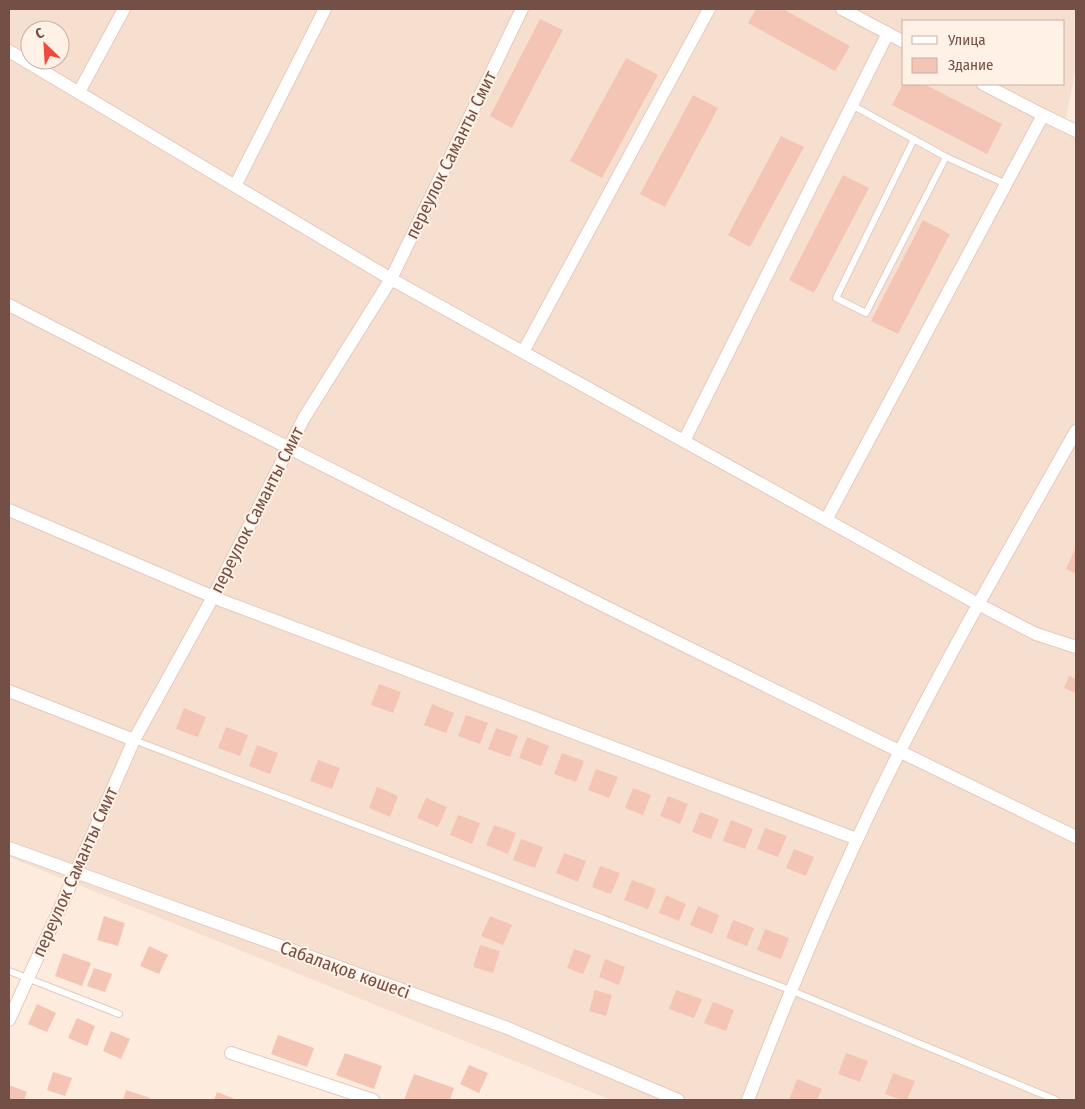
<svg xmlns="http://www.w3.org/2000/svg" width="1085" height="1109" viewBox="0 0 1085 1109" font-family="'Fira Sans Condensed',sans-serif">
<rect width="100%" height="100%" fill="#fdecde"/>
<path fill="#f7dfcf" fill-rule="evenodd" d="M9,9H1076V67L1065,124L1076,131V1100H611L9,857ZM904,21H1064V84H904ZM30,30H60V60H30Z"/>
<path fill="#f4c4b5" d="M756,9H783L850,46L835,71L748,23Z
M540,19L563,30L512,128L490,116Z
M626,58L658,75L602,178L570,161Z
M903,84H924L1002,124L987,154L892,105Z
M693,95L718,108L665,207L640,194Z
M781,136L804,147L750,247L728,235Z
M843,175L869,188L814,293L789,280Z
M923,220L950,234L898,334L871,321Z
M1076,547V574L1066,569Z
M1069,676L1076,679V693L1064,688Z
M379,684L401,692L393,713L371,705Z
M432,704L454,713L446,733L424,725Z
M184,708L206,717L198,737L176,729Z
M466,715L488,723L480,744L458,736Z
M226,727L248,735L240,756L218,748Z
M496,728L518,736L510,757L488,749Z
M527,737L549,746L541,766L519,758Z
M257,745L278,753L270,774L249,766Z
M562,753L584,761L576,782L554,774Z
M318,760L340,768L332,789L310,781Z
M596,769L618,777L609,798L588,790Z
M377,787L398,796L390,817L369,808Z
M633,788L651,795L643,815L625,808Z
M668,796L688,804L680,824L660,816Z
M426,798L447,807L438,827L417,818Z
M700,812L719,819L711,839L692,832Z
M458,815L480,823L472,844L450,835Z
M731,820L753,829L745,849L723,841Z
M494,825L516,833L508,854L486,845Z
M765,828L787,836L778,857L757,849Z
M521,839L543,847L535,868L513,860Z
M794,849L814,857L806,876L786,868Z
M564,853L586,861L578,882L556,873Z
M600,866L620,873L611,894L592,887Z
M632,880L656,889L648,909L624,900Z
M666,895L686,904L679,921L659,913Z
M698,906L719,915L712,934L690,925Z
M104,916L125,923L118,946L97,940Z
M490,916L512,925L503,945L481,936Z
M733,920L754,928L747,946L726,938Z
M765,929L789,938L781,959L757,950Z
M480,945L500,951L493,973L473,967Z
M149,946L168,955L159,974L140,966Z
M574,949L591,955L583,974L567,968Z
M63,953L91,963L82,986L55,976Z
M605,959L625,967L619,985L599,977Z
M94,968L112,974L105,992L87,986Z
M595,990L612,995L606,1016L589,1011Z
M676,990L702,999L694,1018L669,1009Z
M713,1002L734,1010L726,1031L704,1023Z
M37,1004L56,1013L47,1032L28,1024Z
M77,1018L95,1026L87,1046L68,1038Z
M111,1031L130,1039L121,1059L103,1051Z
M278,1035L314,1048L307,1067L271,1054Z
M345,1053L382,1066L374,1089L336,1075Z
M846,1053L868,1061L860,1082L838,1074Z
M469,1065L488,1073L479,1093L460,1084Z
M53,1072L72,1078L65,1096L47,1090Z
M893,1073L915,1081L907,1100H902L885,1094Z
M414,1074L454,1088L450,1100H404Z
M797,1079L822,1089L817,1100H789Z
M9,1085L27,1092L24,1100H9Z
M126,1090L150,1098L149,1100H123Z
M217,1092L237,1100H214Z"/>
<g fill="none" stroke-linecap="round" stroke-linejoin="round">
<g stroke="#e3c9bd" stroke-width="8">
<path id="service" d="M852,105L946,157L1006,184
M914,139L836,298L866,313L946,157
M134,740L790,990L1056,1100
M9,971L119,1014"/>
</g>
<g stroke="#e3c9bd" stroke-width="14">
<path id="minor" d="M842,9L904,42
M9,51L391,279L978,604L1036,634L1076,647
M983,84L1043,115L1076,131
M79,92L124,9
M235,186L325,9
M9,305C362,487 718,664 1076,837
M523,352L709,9
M684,441L888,33
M9,510L223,601L857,839
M826,520L1043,115
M9,691L134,740
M9,848L505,1027L678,1100
M9,1020L61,906L134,740L213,597L304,418L391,279L522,9
M231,1053L373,1100
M748,1100C793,982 842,865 900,751C955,643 1016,537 1076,431"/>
</g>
<use href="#service" stroke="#fff" stroke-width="6"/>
<use href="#minor" stroke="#fff" stroke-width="12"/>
</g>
<g text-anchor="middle" stroke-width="4" stroke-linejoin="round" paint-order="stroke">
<g font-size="18" fill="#744f46" stroke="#fff1e5">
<text transform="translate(451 155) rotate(-64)" y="6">переулок Саманты Смит</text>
<text transform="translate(257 510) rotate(-63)" y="6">переулок Саманты Смит</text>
<text transform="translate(75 872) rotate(-66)" y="6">переулок Саманты Смит</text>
<text transform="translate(345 970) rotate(20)" y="6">Сабалақов көшесі</text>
</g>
</g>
<rect width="1085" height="1109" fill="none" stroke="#744f46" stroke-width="20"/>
<rect x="902" y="20" width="162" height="65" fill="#fff1e5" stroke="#c7b0a5"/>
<rect x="912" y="36" width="25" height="8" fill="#ffffff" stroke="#c7b0a5"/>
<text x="948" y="45" font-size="15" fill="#744f46">Улица</text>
<rect x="912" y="58" width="25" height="15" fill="#f4c4b5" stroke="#c7b0a5"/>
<text x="948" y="70" font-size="15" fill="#744f46">Здание</text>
<g transform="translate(45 45) rotate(335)"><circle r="24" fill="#fff1e5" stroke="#c7b0a5"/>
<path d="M0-4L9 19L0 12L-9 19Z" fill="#ee493d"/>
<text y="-8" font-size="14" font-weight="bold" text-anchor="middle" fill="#744f46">С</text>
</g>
</svg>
